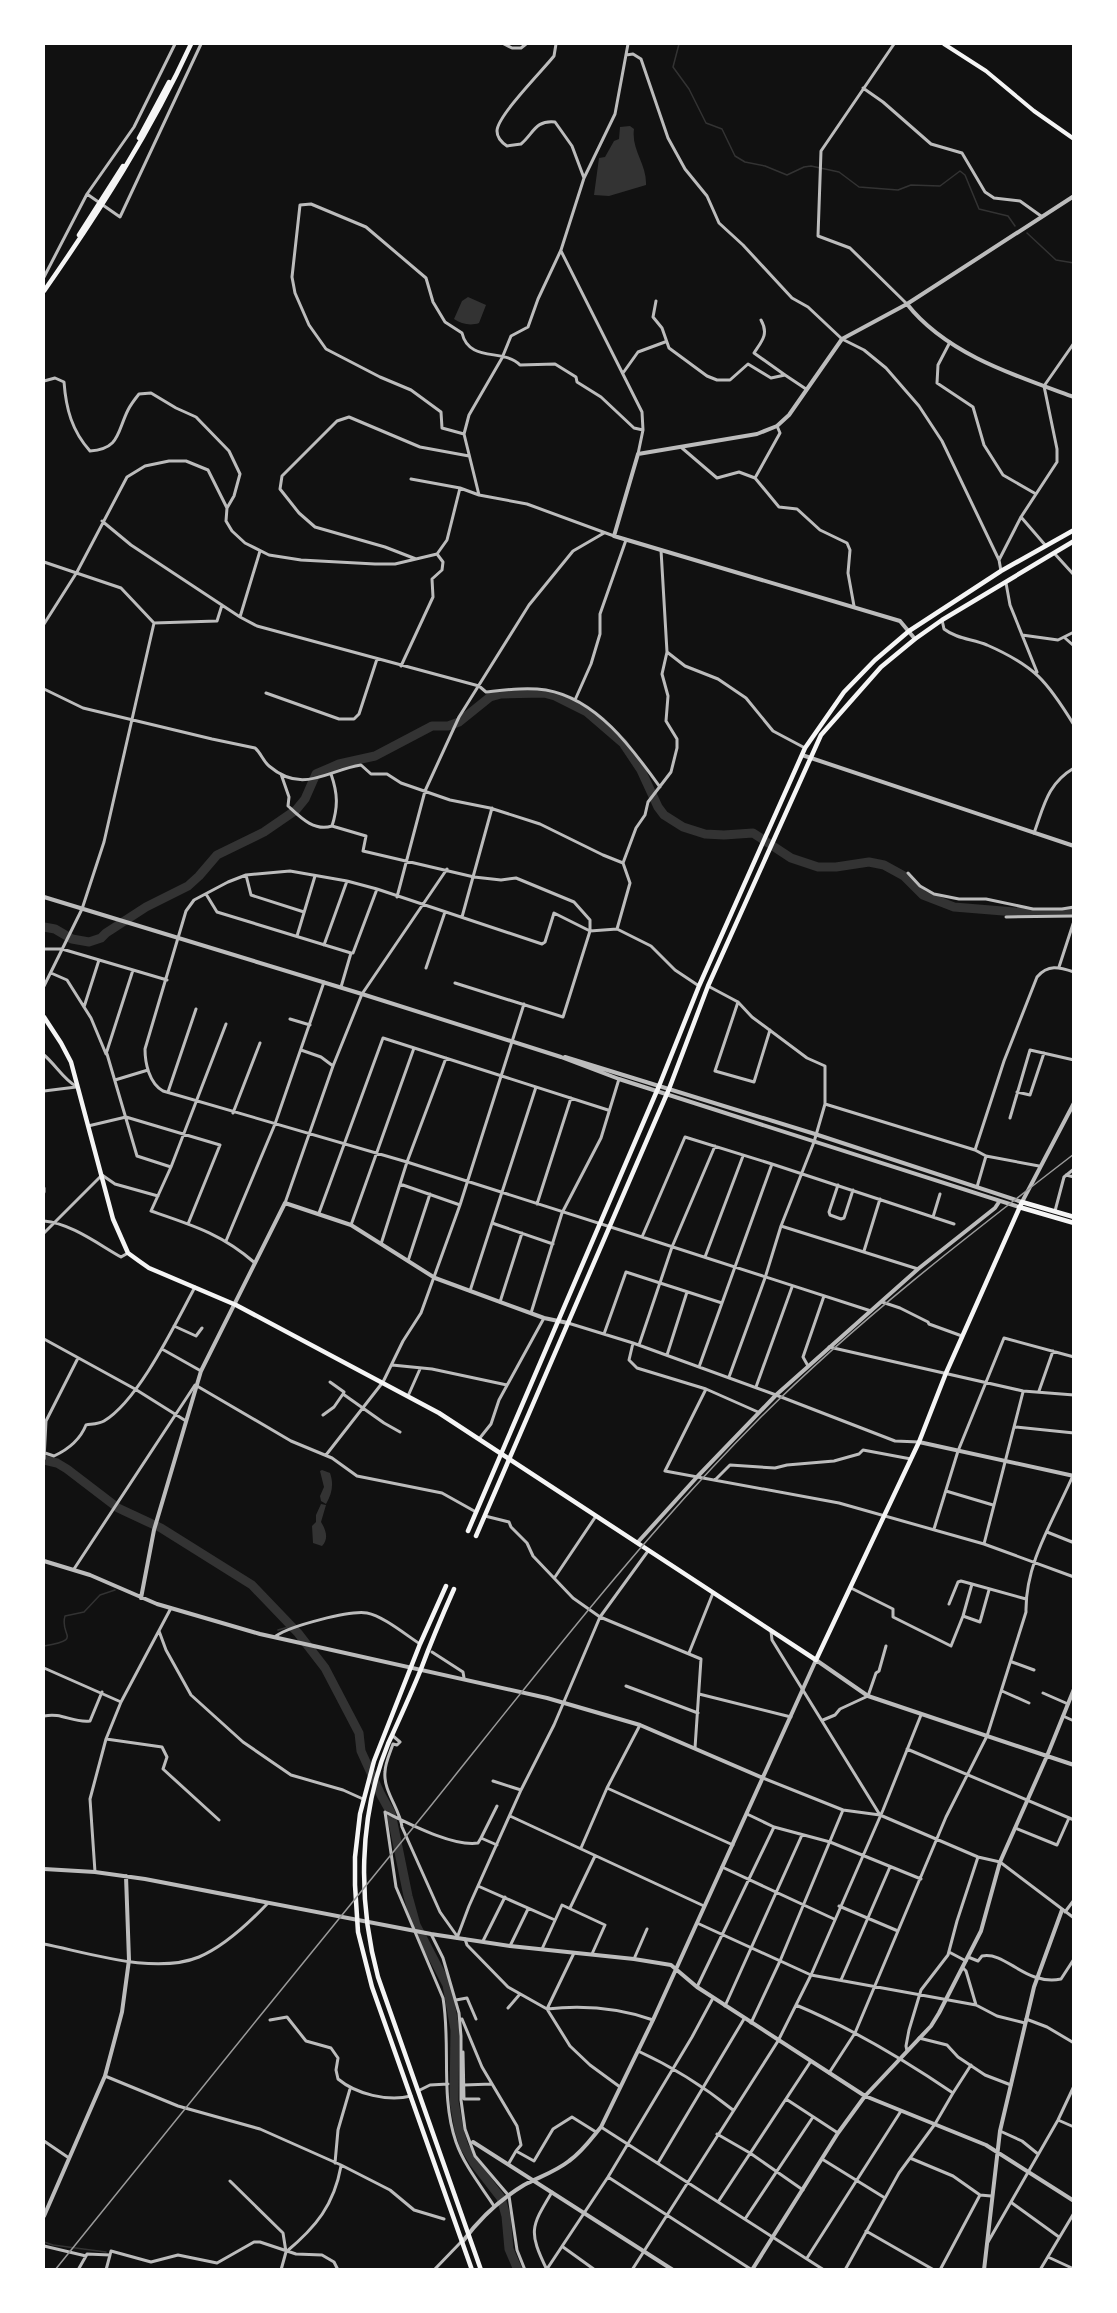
<svg xmlns="http://www.w3.org/2000/svg" width="1117" height="2313" viewBox="0 0 1117 2313" font-family="Arial,sans-serif">
<rect width="100%" height="100%" fill="#111"/>
<path fill="#333" d="M630,126L634,129C631,150 647,164 646,185L609,196L594,195L599,158L605,157L614,141L619,139L620,127Z
M468,297L486,305L479,323C471,326 461,324 454,319L462,301Z
M322,1470L330,1473C334,1484 332,1494 326,1504L321,1501L320,1496L324,1487L320,1471Z
M321,1504L326,1505L321,1522C326,1530 329,1539 322,1546L313,1543L312,1526L316,1522V1515Z"/>
<g fill="none" stroke-linecap="round" stroke-linejoin="round">
<path stroke="#333" stroke-width="1.5" d="M679,44L673,67L689,89L706,123L722,129L735,156L745,162L765,166L787,175L804,167L811,166L839,172L859,187L898,190L911,185L940,186L960,171L965,175L979,209L1008,216L1015,226
M1027,233L1056,260L1074,263
M278,1630L292,1626
M44,1646C84,1639 59,1636 65,1616L84,1612L100,1595L115,1590
M44,2242L53,2245L106,2252"/>
<path stroke="#333" stroke-width="9" d="M44,927L55,929L72,939L89,942L101,938L106,933L146,907L188,886L199,876L217,855L264,832L296,810L305,799L316,774L339,764L375,756L432,726H448L459,722L490,697L501,694L544,693L555,696L587,712L623,743L641,770L658,807L664,815L683,827L705,834L724,835L753,833L791,858L818,867H836L869,862L884,865L904,876L923,895L954,907L1026,913L1074,912
M44,1460L57,1463L67,1469L118,1508L161,1528L252,1585L298,1633L325,1668L359,1733L361,1751L381,1795L391,1813L408,1896L416,1925L447,1985L455,2030L454,2101L459,2130L464,2146L474,2163L501,2198L506,2216L509,2249L518,2270"/>
<path stroke="#bcbcbc" stroke-width="3" d="M175,44L134,127L87,194L120,217L201,44
M504,44L512,48H521L526,44
M556,44L554,56C543,70 497,116 497,131C497,138 501,142 507,146L521,144C534,133 535,120 555,122L572,146L584,178
M894,44L821,151L818,236L850,248L907,304
M626,55L633,54L641,59L668,138L685,169L707,196L719,223L743,245L792,298L808,307L842,339L864,350L886,368L919,406L942,441L999,560L1001,571
M863,88L883,102L931,144L962,153L985,192L994,198L1020,201L1041,216
M561,251L642,412L643,430L638,454
M44,277L87,194
M656,301L653,317L662,328L669,348L707,376L717,380H730L748,364L771,378L785,375L754,353C762,341 769,334 761,320
M950,342L938,365L937,383L973,407L984,445L1003,475L1036,494
M623,373L638,352L665,342
M785,375L806,389
M44,381L55,378L64,382C66,409 72,431 90,451C120,449 117,432 128,410C131,404 135,399 139,394L151,393L176,408L196,417L229,451L240,474L234,496L227,508
M464,434L442,428L441,412L411,390L380,377L326,349L309,325L295,293L292,277L300,205L311,204L366,227L426,278L433,302L445,322L462,333C469,363 504,348 520,365L555,364L576,377L577,382L601,397L634,428L643,430
M682,448L717,478L739,472L755,478L779,507L797,509L820,530L847,543L850,550L848,573L854,606
M755,478L780,433L777,426
M411,479L460,488L479,495L527,504L614,536
M479,495L464,434L469,415L502,358L511,336L528,327L538,299L561,250L584,178L615,114L628,44
M1021,517L1046,546
M102,521L131,545L240,617L257,626L479,686L486,692C505,690 526,687 546,690C597,699 632,748 660,787
M661,550L667,652L662,674L668,696L666,721L677,739V748L671,772L648,802L645,815L636,828L623,863L630,883L617,929L651,946L675,970L699,986
M1054,553L1074,575
M416,559L385,547L315,527L299,513L280,489L282,476L337,421L349,417L420,447L469,456
M999,560L1021,517L1057,462V449L1044,386L1074,343
M44,562L121,588L154,623L217,621L222,605
M1006,583L1010,605L1037,672
M240,617L260,551
M942,620L944,629C957,639 972,639 987,645C1035,666 1047,681 1074,725
M44,624L77,572L127,477L145,466L169,461H186L208,470L227,508L226,521L232,531L245,543L269,555L301,560L375,564H395L437,554L447,540L460,488
M1022,635L1058,640L1074,632
M1065,638L1074,646
M667,652L685,666L718,679L746,698L773,731L805,748
M401,666L433,597L432,579L442,570L443,562L437,554
M44,689L83,708L212,739L255,748C261,753 263,761 269,766C303,795 327,770 361,765L371,774H387L401,783L450,800L490,808L540,824L603,855L623,863
M266,693L339,719H354L359,714L377,659
M575,700L591,664L600,634V614L626,540
M281,774L289,797L288,806C300,817 314,832 332,826
M331,774C338,794 338,807 332,826L366,836L363,851L474,877L501,880L516,878L574,902L590,920V931L563,1017L455,983
M1034,833C1044,806 1047,784 1074,768
M908,873L920,886L934,894L959,899H986L1033,909H1062L1074,907
M246,875L251,895L304,912
M206,894L217,912L351,953
M397,897L425,791L459,717L529,605L573,551L604,533
M462,917L492,808
M1006,917L1074,916
M617,929L590,931L554,913L545,942L542,944L377,889L347,881L290,871L246,875L228,882L194,900L186,911L145,1049C145,1063 149,1083 163,1091L407,1162L642,1237L685,1137L772,1164
M297,936L315,876
M324,945L347,881
M44,949H62L167,980
M1059,967L1074,921
M426,968L445,912
M51,973L67,980L91,1018L106,1054L133,970
M44,986L82,909L104,842L154,623
M708,986L738,1002L752,1017L807,1058L825,1066V1104L814,1142L781,1226L765,1278L729,1377
M341,987L351,953H353L377,889
M738,1002L715,1071L754,1082L770,1030
M84,1007L99,960
M290,1019L310,1025
M226,1024L171,1167L151,1211C192,1225 222,1234 255,1263
M301,1050L321,1057L333,1066
M107,1054L137,1156L171,1167
M44,1055C55,1064 65,1081 76,1086
M115,1080L148,1070
M44,1091L76,1087
M168,1092L196,1009
M1017,1092L1030,1095L1044,1053
M825,1104L975,1150
M233,1113L260,1043
M1010,1118L1030,1050L1074,1060
M88,1126L126,1117L220,1145L188,1224
M986,1156L1039,1166
M1066,1175L1074,1177
M400,1184L460,1205
M838,1185L829,1212L830,1215L841,1219L844,1218L853,1190
M977,1187L986,1156L975,1150L1004,1061L1037,977C1048,964 1059,967 1074,972
M44,1188V1192
M285,1203L333,1066L362,994L447,869
M537,1204L571,1098
M1055,1211L1064,1177L1074,1169
M319,1213L383,1038L608,1110
M933,1217L940,1194
M44,1221C70,1223 98,1244 121,1257L128,1253
M492,1223L553,1244
M351,1225L414,1048
M781,1226L918,1269
M44,1233L102,1175L115,1184L158,1196
M642,1237L871,1311
M226,1241L275,1124L324,982
M381,1244L407,1162L446,1058
M864,1251L880,1199
M705,1257L743,1156
M408,1261L430,1194
M470,1291L536,1087
M500,1302L522,1233
M882,1302L900,1308L928,1322L929,1324L962,1336
M531,1313L562,1213L601,1138L619,1079
M568,1323L633,1343L776,1395L895,1441L919,1442
M174,1326L196,1336L202,1328
M604,1334L626,1272L722,1303
M44,1339L135,1389L186,1421
M633,1343L629,1360L637,1368L706,1389L758,1412
M639,1345L672,1247L715,1146
M829,1347L1023,1391L1074,1395
M162,1349L201,1371
M667,1355L687,1292
M392,1365L432,1369L507,1385
M808,1366L803,1357L824,1296
M699,1367L772,1164L954,1224
M197,1386L291,1441L332,1458L357,1476L442,1493L476,1512
M756,1387L792,1287
M706,1389L665,1471L839,1503L984,1544L1074,1577
M1039,1391L1053,1351
M343,1394L384,1423L400,1432
M408,1396L420,1369
M323,1415L334,1407L343,1394L344,1392L330,1382
M1015,1427L1074,1433
M479,1439L491,1424L499,1400L544,1318
M45,1453L54,1456C69,1449 80,1440 86,1425C92,1424 99,1424 104,1421C139,1400 175,1324 195,1287
M326,1455L383,1382L403,1341L421,1313L460,1205L524,1004
M44,1459L46,1421L78,1358
M715,1480L730,1465L775,1468L787,1465L834,1461L859,1454L863,1450L911,1459
M946,1491L993,1505
M485,1516L509,1522L511,1527L527,1543L533,1556L573,1598L600,1617L701,1659L695,1748
M934,1529L958,1451L1004,1338L1074,1357
M1047,1532L1072,1542L1074,1539
M984,1544L1023,1392
M74,1569L195,1385
M555,1577L596,1516
M851,1588L893,1609V1617L951,1646L963,1616L972,1584L1026,1599
M949,1604L958,1582L961,1581L972,1584
M963,1616L980,1622L989,1590
M159,1631L166,1650L191,1695L243,1742L291,1775L343,1790L363,1799
M771,1631L772,1640L880,1815
M276,1636C290,1626 350,1610 367,1613C383,1616 406,1635 420,1644
M432,1652L463,1672L464,1678
M689,1653L713,1593
M1012,1662L1034,1670
M44,1668L121,1702
M626,1686L698,1713
M1002,1691L1029,1703
M1043,1693L1068,1704
M699,1694L791,1717
M44,1716C62,1712 72,1723 90,1721L102,1692
M1063,1716L1074,1721
M823,1720L835,1715L840,1709L868,1696L876,1673L879,1671L886,1646
M393,1736L400,1742L397,1745L393,1744C390,1753 385,1763 385,1772C383,1791 400,1809 402,1827L440,1912L457,1936
M106,1739L162,1747L167,1757L163,1769L219,1820
M907,1749L1074,1820
M763,1778L843,1810L880,1815L978,1857L1000,1862L1074,1918
M493,1781L521,1790
M607,1788L733,1845
M385,1812L396,1887L443,1998C451,2045 440,2096 456,2142C464,2165 481,2186 494,2206
M385,1812C408,1823 453,1847 478,1843L481,1838L497,1845
M747,1814L774,1827L830,1842L921,1879
M510,1816L704,1906
M1015,1828L1057,1845L1069,1818
M481,1838L497,1806
M581,1848L607,1788L640,1725
M722,1867L834,1919
M95,1872L90,1799L106,1739L121,1702L171,1608
M478,1886L555,1920
M839,1906L898,1931
M570,1908L595,1856
M1065,1912L1074,1900
M697,1923L811,1975L976,2005L997,2016L1025,2023
M431,1934L443,1958L459,2013L461,2036V2100L465,2129L475,2156L509,2196L517,2250L525,2270
M457,1938L469,1906L521,1790L554,1725L600,1617L648,1551
M465,1939L467,1945L508,1987L547,2009L570,2046L590,2065L620,2087
M483,1941L505,1897
M44,1944C89,1953 155,1975 199,1957C225,1946 249,1923 268,1903
M510,1946L528,1909
M542,1949L562,1905L605,1925L592,1954
M949,1952L966,1961
M968,1957L978,1961L982,1956C1006,1951 1025,1986 1061,1979L1074,1959
M634,1959L647,1929
M963,1968L966,1971L976,2005
M841,1980L890,1867
M697,1987L774,1827
M456,2000L467,1998L476,2019
M796,2005C851,2028 903,2059 953,2093L935,2124L899,2173L845,2270
M725,2006L802,1835
M508,2008L520,1994
M547,2009C583,2005 619,2008 653,2020
M547,2009L574,1953
M462,2019L482,2067L517,2126L521,2145L516,2151
M1026,2019L1047,2027L1074,2043
M270,2020L287,2017L306,2041L331,2048L338,2058L336,2070L338,2079C356,2094 388,2102 411,2096
M751,2023L780,1961L843,1810
M919,2038L947,2045L958,2057L985,2075L1011,2085
M638,2051C673,2067 703,2086 733,2110
M907,2051L906,2046L909,2030L921,1990L948,1955L957,1921L978,1857
M463,2052L464,2099H479
M829,2073L855,2033L946,1817L987,1736L1026,1612C1025,1562 1055,1518 1074,1473
M105,2076L178,2106L260,2129L341,2165L390,2190L414,2210L444,2219
M464,2085L492,2084
M418,2091L430,2085L448,2084
M953,2093L971,2065
M786,2099L838,2133
M1058,2120L1074,2127
M601,2127L824,2270
M1000,2131L1022,2141L1038,2154
M717,2134L750,2153L803,2190
M44,2141L69,2158
M910,2158L953,2176L980,2195
M822,2159L885,2198
M335,2163L338,2130L350,2089
M509,2163L516,2151L534,2161L553,2129L572,2117L596,2132
M658,2163L744,2019
M608,2177L752,2270
M230,2181L283,2233L286,2252L281,2270
M718,2202L811,2061
M1012,2203L1059,2237
M745,2219L813,2117
M866,2231L934,2270
M988,2242L1058,2120L1074,2086
M44,2246L86,2256L87,2254L110,2255L111,2251L151,2262L178,2255L217,2263L254,2242H260L296,2254L322,2255L334,2262L338,2270
M563,2247L595,2270
M286,2252C316,2227 334,2205 341,2166
M1048,2257L1074,2269
M807,2258L901,2111
M547,2269L608,2177L692,2037L713,1998
M78,2270L86,2256
M106,2270L110,2255
M434,2270L461,2242
M547,2270C528,2231 531,2227 552,2192
M632,2270L778,2041L811,1975L883,1810L921,1715
M940,2270L980,2195L991,2196
M1040,2270L1074,2213"/>
<path stroke="#bcbcbc" stroke-width="4" d="M907,304C946,354 1016,376 1074,397
M915,639L900,621L614,536L638,454L757,434L777,426L789,415L842,339L907,304L1074,196
M802,755L1074,846
M44,897L362,994L561,1057L619,1079L1019,1207
M565,1057L815,1134L1022,1202L1074,1103
M919,1442L1074,1476
M638,1542L697,1477L776,1395L918,1269L995,1208L999,1202
M44,1561L90,1575L157,1604L260,1634L547,1698L640,1725L763,1778
M141,1598L154,1530L201,1371L285,1203L351,1225L435,1278L544,1318L568,1323
M44,1869L95,1872L145,1879L431,1934L510,1946L634,1959L671,1965L697,1987L865,2096L986,2145L1074,2201
M473,2142L673,2270
M44,2216L105,2076L122,2012L129,1960L126,1876
M463,2241C480,2218 499,2200 524,2185C539,2177 555,2172 569,2161C582,2152 591,2139 601,2127L653,2020L816,1660L868,1696L1047,1756L1074,1689
M752,2270L838,2133L865,2096L931,2026L939,2013L981,1931L1000,1862L1047,1756L1074,1765
M984,2270L1000,2131L1034,1987L1062,1910"/>
<path stroke="#f5f5f5" stroke-width="4" d="M944,44L986,71L1034,111L1074,139"/>
<path stroke="#f5f5f5" stroke-width="4.5" d="M44,1017L61,1043L71,1062L113,1219L128,1253L139,1261L149,1268L236,1305L439,1413L816,1660L919,1442L946,1373L1022,1202L1074,1217
M1019,1207L1074,1223"/>
<path stroke="#f5f5f5" stroke-width="4.5" d="M139,138L169,82
M79,235L123,166
M44,291C99,212 151,131 191,44
M468,1531L659,1086L699,986L805,748L844,692L875,660L909,631L1001,571L1074,530
M476,1536L669,1089L708,986L821,735L881,667L915,639L942,620L1074,541
M446,1586L420,1644L374,1761L360,1814L355,1857V1885L358,1932L372,1987L472,2270
M454,1589C442,1616 431,1642 421,1669C411,1694 399,1720 388,1744C358,1817 358,1903 378,1977L481,2270"/>
<path stroke="#9a9a9a" stroke-width="1.5" d="M55,2270C179,2115 304,1962 429,1808C535,1676 639,1540 759,1419C856,1322 965,1238 1074,1154"/>
</g>
<rect width="1117" height="2313" fill="none" stroke="#ffffff" stroke-width="90"/>
</svg>
